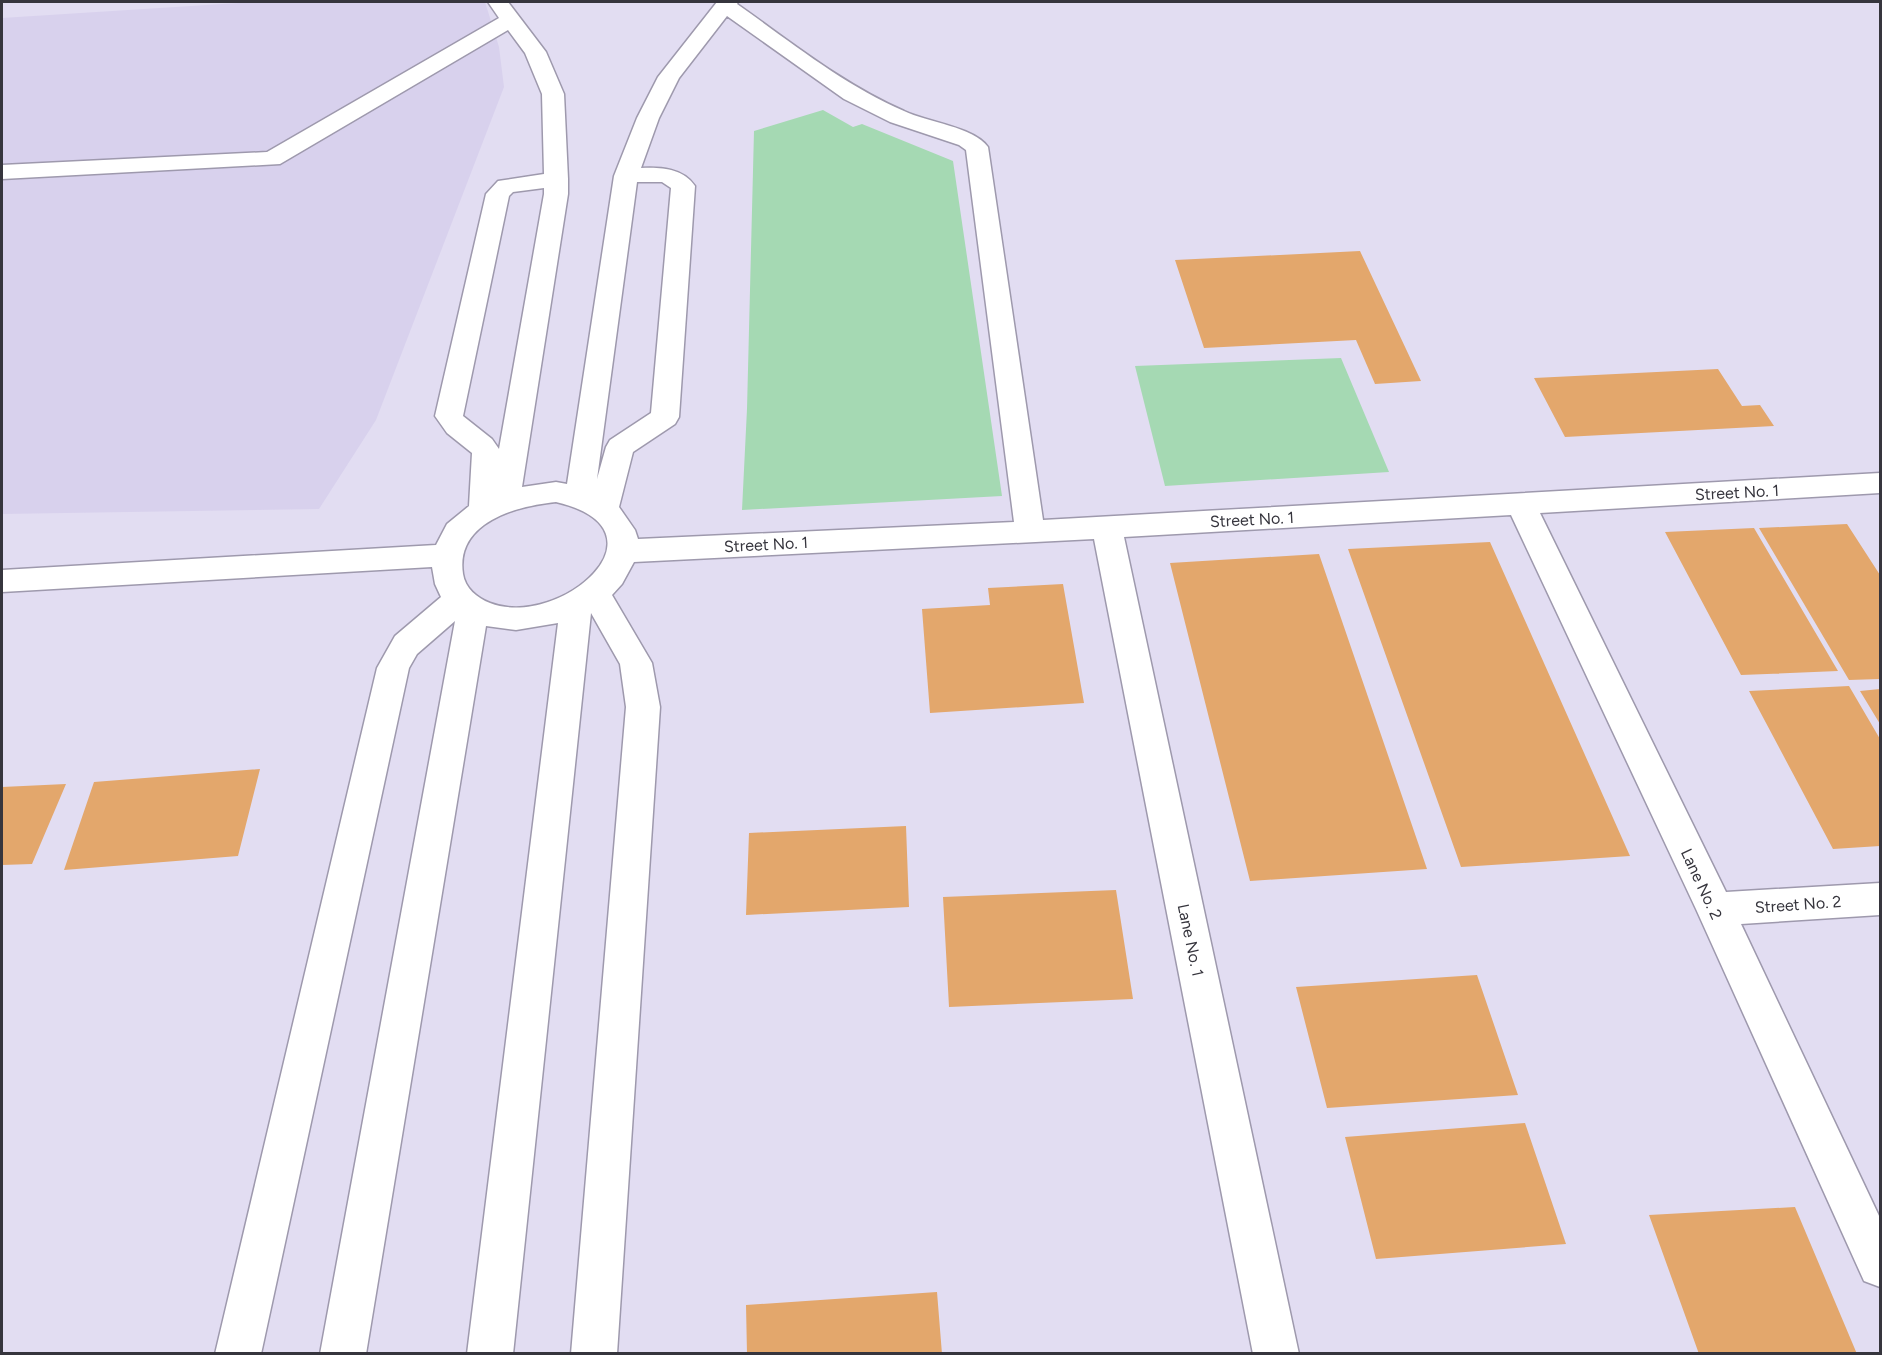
<svg xmlns="http://www.w3.org/2000/svg" width="1882" height="1355" viewBox="0 0 1882 1355" font-family="Figtree,sans-serif">
<rect width="100%" height="100%" fill="#e2ddf2"/>
<path fill="#d8d1ed" d="M254,2H485L499,47L504,87L376,420L319,509L2,514V18Z"/>
<path fill="#a5d9b3" d="M823,110L853,127L862,124L953,161L1002,496L742,510L747,409L754,131Z
M1341,358L1389,472L1165,486L1135,366Z"/>
<path fill="#e3a76c" d="M1360,251L1421,381L1375,384L1356,340L1204,348L1175,260Z
M1718,369L1742,406L1760,405L1774,426L1565,437L1534,378Z
M1847,524L1880,575V679L1849,680L1759,528Z
M1754,528L1838,671L1741,675L1665,532Z
M1490,542L1630,856L1461,867L1348,549Z
M1319,554L1427,869L1250,881L1170,563Z
M1063,584L1084,703L930,713L922,609L990,605L988,588Z
M1849,686L1880,739V846L1833,849L1749,691Z
M1880,689V724L1860,691Z
M260,769L238,856L64,870L94,782Z
M66,784L32,864L2,865V787Z
M906,826L909,907L746,915L749,833Z
M1116,890L1133,999L949,1007L943,897Z
M1477,975L1518,1095L1327,1108L1296,987Z
M1525,1123L1566,1244L1376,1259L1345,1137Z
M1795,1207L1857,1354H1699L1649,1215Z
M937,1292L942,1354H747L746,1305Z"/>
<g fill="none" stroke-linecap="round" stroke-linejoin="round">
<g stroke="#9e99ad" stroke-width="3">
<path id="street" d="M488,2H508L546,52L564,94L568,179V194L522,487L556,482L567,484L614,176L637,118L658,77L717,2H738L737,4C791,42 844,85 904,111C927,122 974,127 988,147L1043,520L1880,473V493L1540,513L1726,892L1880,883V915L1741,924L1880,1218V1287L1864,1281L1696,909L1511,515L1124,537L1299,1354H1253L1094,539L634,562L622,584L612,595L652,663L660,707L617,1354H571L626,707L620,664L591,613L513,1354H467L558,623L516,630L486,626L366,1354H320L455,621L417,654L409,668L261,1354H215L377,668L395,636L441,597L435,584L432,567L2,592V570L436,545L447,524L469,506L472,453L447,433L435,416L486,194L498,181L544,174L542,94L525,53L508,30L280,164L2,179V165L267,152L499,18ZM727,16L844,99L890,122L959,145L966,150L1014,522L638,539L635,530L619,507L633,452L675,424L679,417L695,186C683,168 660,167 641,168L659,118L679,78ZM637,182H662L671,188L651,413L610,440L606,447L597,479ZM544,188V194L499,449L492,439L463,416L509,196L513,192ZM556,502C675,530 560,630 490,603C477,598 465,588 463,574C455,522 517,506 556,502Z"/>
</g>
<use href="#street" fill="#fff" fill-rule="evenodd"/>
</g>
<g text-anchor="middle" stroke-width="6" stroke-linejoin="round" paint-order="stroke">
<g font-size="16" fill="#36353d" stroke="#fff">
<text transform="translate(1737 492) rotate(-3)" y="6">Street No. 1</text>
<text transform="translate(1252 519) rotate(-3)" y="6">Street No. 1</text>
<text transform="translate(766 544) rotate(-3)" y="6">Street No. 1</text>
<text transform="translate(1702 884) rotate(65)" y="6">Lane No. 2</text>
<text transform="translate(1798 904) rotate(-4)" y="6">Street No. 2</text>
<text transform="translate(1191 940) rotate(78)" y="6">Lane No. 1</text>
</g>
</g>
<rect width="1882" height="1355" fill="none" stroke="#36353d" stroke-width="6"/>
</svg>
